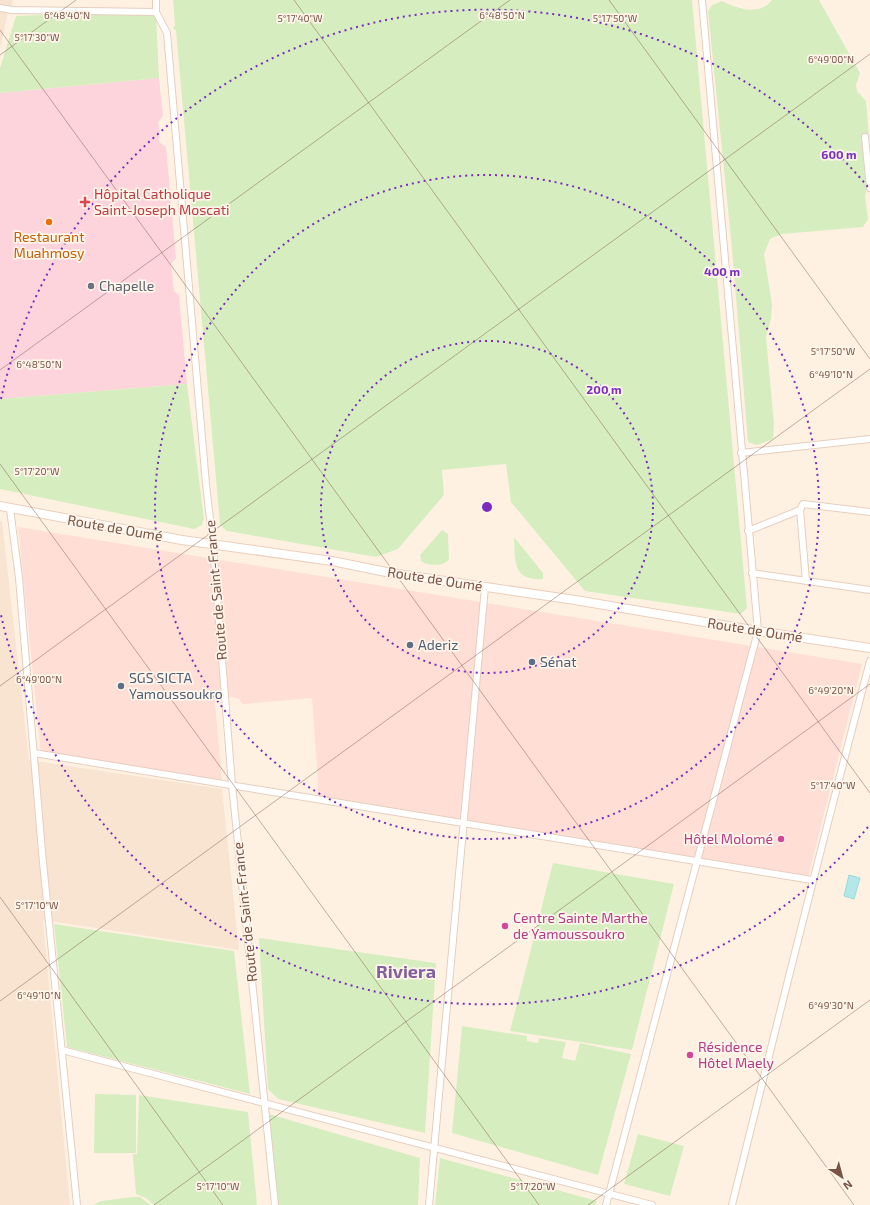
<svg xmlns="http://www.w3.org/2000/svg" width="870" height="1205" viewBox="0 0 870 1205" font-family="'Exo 2',sans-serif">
<rect width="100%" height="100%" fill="#fff1e2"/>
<path fill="#f9e4d2" d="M0,0H13L12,6L9,8L0,49Z
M0,521H2L29,760L222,789L239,950L43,920L70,1205H0Z"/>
<path fill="#ffded5" d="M18,527L862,664L808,877L317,797L318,782L312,698L243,704L239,699L214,692L222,780L41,754Z"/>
<path fill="#fdd4dc" d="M159,78L163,116L158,122L160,132L159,142L166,147L176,258L171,264L174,291L179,295L187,384L0,399V93Z"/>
<path fill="#d6eebf" d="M173,0H692L747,608L741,614L585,591L511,502L506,464L442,470L444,495L398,549L376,557L227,531L220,525L217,490L176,31L173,28L175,25Z
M772,0H819L860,73L856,85L857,91L866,101L870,151V175L865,196L868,219L863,227L782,234L770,239L764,254L772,304L771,319L766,337L774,423L773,439L757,445L748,442L732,249L708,11L712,5L722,1C738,9 760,16 772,0Z
M151,11L156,16L159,78L0,93V68L16,16Z
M187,384L204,519L202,525L194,529L0,489V399Z
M442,530L448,534L449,560C442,567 428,566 421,561L420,555Z
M514,537L543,573V579C538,580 534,579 530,578C512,575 515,551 514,537Z
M553,863L674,884L632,1050L510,1031Z
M54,924L234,951L250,1094L67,1047Z
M259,938L436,963L425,1133L278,1099L268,1089Z
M462,1026L527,1036V1041L538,1043L539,1038L566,1042L562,1058L575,1061L580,1043L631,1054L598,1175L452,1133Z
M95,1094L136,1095V1153H94Z
M139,1095L248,1112L257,1205H154L146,1198L136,1194L133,1159V1154H137Z
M269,1114L420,1158L418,1205H278Z
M638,1134L684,1146L670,1196L624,1184Z
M440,1158L597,1201L595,1205H435Z
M133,1197H140L151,1205H93L101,1201Z"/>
<path fill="#b4e7ea" stroke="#99d9dd" d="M849,875L860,878L854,899L844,896Z"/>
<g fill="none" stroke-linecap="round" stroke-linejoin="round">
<g stroke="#e6cebe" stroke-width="8">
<path id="minor" d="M156,0V12L167,33L206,484L213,545L232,785L275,1205
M0,8L12,10L156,12
M865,137L870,188
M741,453L870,439
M10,509L19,578L42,852L77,1205
M748,531L800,510
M752,573L870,590
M806,581L800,510L803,504L870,512
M34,753L812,880
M62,1050L652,1205
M429,1205L485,587
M606,1205L758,631L702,0
M732,1205C777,1023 822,842 870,661"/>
</g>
<g stroke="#eccebc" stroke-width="10">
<path id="secondary" d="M0,506L182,540L332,561L391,573L575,600L758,631L870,648"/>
</g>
<use href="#minor" stroke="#fff" stroke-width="6"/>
<use href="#secondary" stroke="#fff" stroke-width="8"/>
</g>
<path fill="none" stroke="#795345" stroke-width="1" stroke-opacity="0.45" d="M294,0L870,793M609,0L870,359M0,30L854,1205M0,55L76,0M0,370L510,0M0,464L539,1205M0,686L870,54M0,897L223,1205M0,1001L870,369M154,1205L870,684M588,1205L870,1000"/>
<g fill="none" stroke="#7b2cbf" stroke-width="2" stroke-dasharray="2 4">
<circle cx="487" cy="507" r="166"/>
<circle cx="487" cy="507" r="332"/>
<path d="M868 827A498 498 0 0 1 1 615M1 399A498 498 0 0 1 868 187"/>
</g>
<path fill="#e0444e" stroke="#fff5ea" stroke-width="1.5" d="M83 196h4v4h4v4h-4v4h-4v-4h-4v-4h4z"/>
<circle fill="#e8710a" stroke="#fff5ea" stroke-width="1.5" cx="49" cy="222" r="4"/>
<circle fill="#6b7280" stroke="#fff5ea" stroke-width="1.5" cx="91" cy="286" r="4"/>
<g fill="#5c6f8a" stroke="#fff5ea" stroke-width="1.5">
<circle cx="410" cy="645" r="4"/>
<circle cx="532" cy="662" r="4"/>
<circle cx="121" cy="686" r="4"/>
</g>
<g fill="#d1479c" stroke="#fff5ea" stroke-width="1.5">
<circle cx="781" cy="839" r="4"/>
<circle cx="505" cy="926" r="4"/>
<circle cx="690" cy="1055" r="4"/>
</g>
<g text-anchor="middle" stroke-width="3.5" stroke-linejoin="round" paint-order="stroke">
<g font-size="14" fill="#be3a42" stroke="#fff5ea" text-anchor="start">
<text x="94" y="199">Hôpital Catholique<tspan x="94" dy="16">Saint-Joseph Moscati</tspan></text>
</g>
<g font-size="14" fill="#c56008" stroke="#fff5ea">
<text x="49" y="242">Restaurant<tspan x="49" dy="16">Muahmosy</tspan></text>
</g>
<g font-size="14" fill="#5b616d" stroke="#fff5ea" text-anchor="start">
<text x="99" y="291">Chapelle</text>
</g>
<g font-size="14" fill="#795345" stroke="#fff5ea">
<text transform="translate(115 528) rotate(10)" y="5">Route de Oumé</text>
<text transform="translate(435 579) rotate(9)" y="5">Route de Oumé</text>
<text transform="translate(216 590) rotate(-95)" y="5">Route de Saint-France</text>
<text transform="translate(755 630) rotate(9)" y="5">Route de Oumé</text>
<text transform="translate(245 912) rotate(-96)" y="5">Route de Saint-France</text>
</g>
<g font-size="14" fill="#4e5e75" stroke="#fff5ea" text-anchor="start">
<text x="418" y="650">Aderiz</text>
<text x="540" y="667">Sénat</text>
<text x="129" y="683">SGS SICTA<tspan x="129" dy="16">Yamoussoukro</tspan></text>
</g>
<g font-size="14" fill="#b23c85" stroke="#fff5ea" text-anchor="start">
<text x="773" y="844" text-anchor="end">Hôtel Molomé</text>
<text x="513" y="923">Centre Sainte Marthe<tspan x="513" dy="16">de Yamoussoukro</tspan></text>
<text x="698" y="1052">Résidence<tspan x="698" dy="16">Hôtel Maely</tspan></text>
</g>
<g font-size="18" font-weight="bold" fill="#83609d" stroke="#fff5ea">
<text x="406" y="978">Riviera</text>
</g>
</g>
<g font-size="10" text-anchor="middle" fill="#795345" stroke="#fff5ea" stroke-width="3.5" stroke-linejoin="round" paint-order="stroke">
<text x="67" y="19">6°48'40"N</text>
<text x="502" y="19">6°48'50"N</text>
<text x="300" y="22">5°17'40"W</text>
<text x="615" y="22">5°17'50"W</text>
<text x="37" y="41">5°17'30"W</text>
<text x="831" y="63">6°49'00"N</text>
<text x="833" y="355">5°17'50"W</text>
<text x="39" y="368">6°48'50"N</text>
<text x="831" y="378">6°49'10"N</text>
<text x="37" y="475">5°17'20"W</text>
<text x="39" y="683">6°49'00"N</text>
<text x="831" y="694">6°49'20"N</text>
<text x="833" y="789">5°17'40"W</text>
<text x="37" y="909">5°17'10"W</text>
<text x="39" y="999">6°49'10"N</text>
<text x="831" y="1009">6°49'30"N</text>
<text x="218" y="1190">5°17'10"W</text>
<text x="533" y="1190">5°17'20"W</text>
</g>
<circle cx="487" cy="507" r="6" fill="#7b2cbf" stroke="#fff5ea" stroke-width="2"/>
<g font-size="12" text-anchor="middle" font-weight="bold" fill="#7b2cbf" stroke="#fff5ea" stroke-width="3.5" stroke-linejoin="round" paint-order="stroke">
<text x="839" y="159">600 m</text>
<text x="722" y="276">400 m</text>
<text x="604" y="394">200 m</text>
</g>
<g transform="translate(842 1177) rotate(144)" stroke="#fff5ea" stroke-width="3" paint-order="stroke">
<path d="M0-3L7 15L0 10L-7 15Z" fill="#795345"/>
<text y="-6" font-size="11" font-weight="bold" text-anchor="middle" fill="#795345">N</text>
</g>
</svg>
